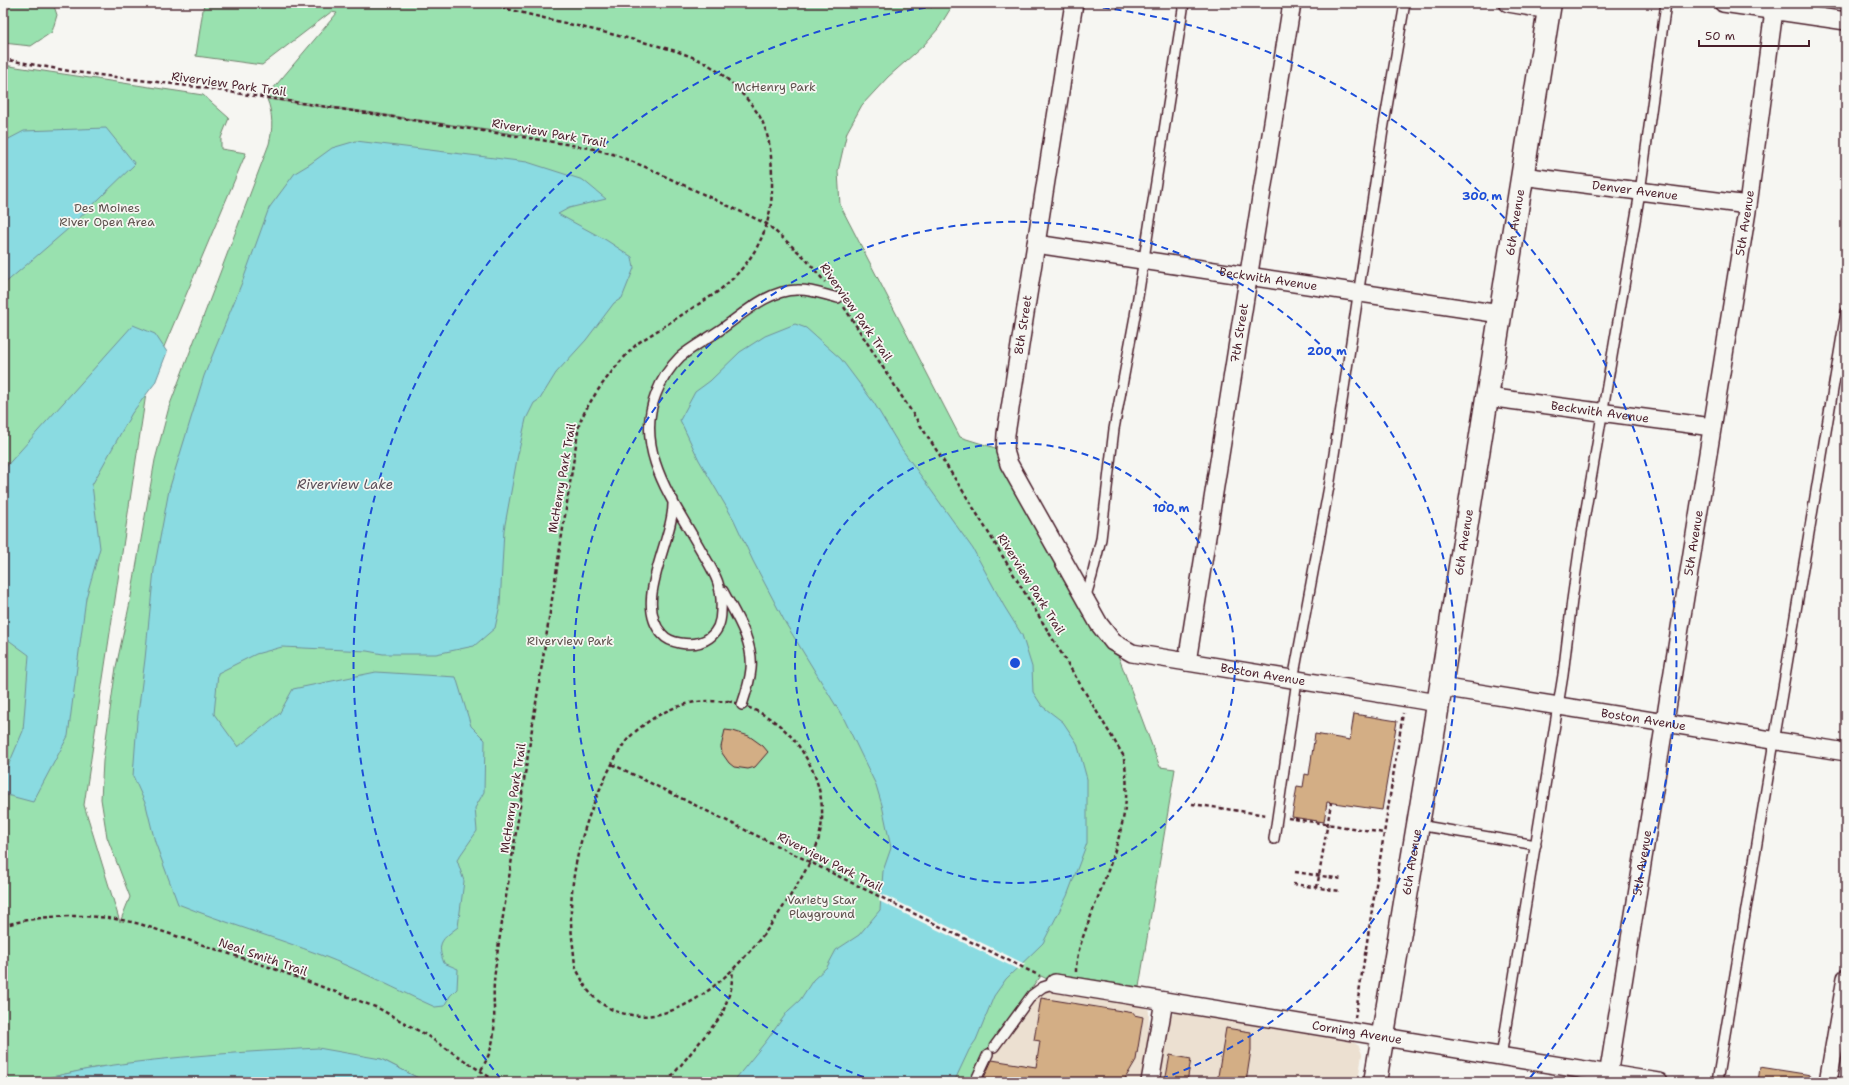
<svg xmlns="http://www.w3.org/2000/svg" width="1849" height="1085" viewBox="0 0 1849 1085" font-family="'Shantell Sans',sans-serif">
<rect width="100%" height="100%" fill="#f6f6f2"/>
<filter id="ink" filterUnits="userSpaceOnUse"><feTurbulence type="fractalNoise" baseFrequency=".025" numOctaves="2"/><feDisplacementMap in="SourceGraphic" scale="8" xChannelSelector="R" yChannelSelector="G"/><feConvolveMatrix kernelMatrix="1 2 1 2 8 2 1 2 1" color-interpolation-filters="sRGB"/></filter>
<g filter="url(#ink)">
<path fill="#ece0d1" d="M1032,988L1139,1006L1148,1009L1149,1012L1148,1042L1142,1082H968L996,1035Z
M1175,1012L1353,1042L1359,1046L1362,1054L1358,1082H1157L1169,1018Z"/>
<path fill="#99e1af" stroke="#72806d" d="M3,3H53L57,15L52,32L31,46L3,43Z
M204,3H954L938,29L923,46L888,77L862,105L847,132L838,171L840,205L960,437L1005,451L1113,642L1160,767L1175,769L1139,987L1057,974L1055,983L1041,976L996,1035L968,1082H426L381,1059L99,1067L29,1082H3V65L203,95L229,118L221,138V149L246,153L147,387L84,805L120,922L130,897L107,837L101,799L103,761L116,667L130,602L155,460L169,407L269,144C273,129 273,114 267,99L527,136L266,97L337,13L331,12L262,65L196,56Z"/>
<path fill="#8adbe1" stroke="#709098" d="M106,128L135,164L68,229L3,285V142L24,131Z
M356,141L527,162L583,180L606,199L569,208L558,214L606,240L632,257L634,268L622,298L614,303L586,340L556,373L540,399L534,403L526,419L517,459L504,530L500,605L495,628L474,646L436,654H383L367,651L282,647L256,654L218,673L214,714L238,747L279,714L293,689L376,672L456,677L471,726L485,740L484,792L475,808L477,831L457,860L464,881L458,927C442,939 436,943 444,963L458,969L457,989L450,996L444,1006L435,1007C397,990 360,970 321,955C274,937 225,923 178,904L155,842L146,805L133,776L137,722L145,659L154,570L169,490L204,376L243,280L269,208L295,173L310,164L332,148Z
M795,324L806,328L841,359L874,403L901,448L973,549L1004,606L1022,635L1032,667L1033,692L1042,706L1063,722L1077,743L1087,779V843L1067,896L1043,943L1006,979L994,996L976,1040L969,1050L954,1082H733L767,1040L788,1011L800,1000L813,980L827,967L836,950L859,935L880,910L883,871L891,848L882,805L876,785L844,719L786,624L753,561L734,520L699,460L680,420L695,392L710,381L740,352L765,336Z
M133,325L155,334L167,352L155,383L132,413L92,485L100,548L86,598L68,736L33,802L3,794V778L23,731L29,655L3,636V470Z
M318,1048L381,1059L426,1082H29C53,1077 76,1071 100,1067C172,1056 245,1052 318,1048Z"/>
<path fill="#f6f6f2" d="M880,893L1025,964L1019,970L879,901Z"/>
<path fill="#d3ae85" stroke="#4a1f2b" d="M1354,714L1397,721L1382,810L1327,802L1324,822L1292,817L1297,786L1303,787L1305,774L1309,775L1315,734L1350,740Z
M725,730L733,731L749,736L763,746L768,752L755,767L748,769L734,767L729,763L722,753L721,747Z
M1041,998L1134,1013V1015L1143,1017L1136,1060L1123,1082H982L992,1060L1036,1067L1040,1041L1034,1040Z
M1226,1028L1251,1032V1050L1246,1082H1217Z
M1170,1055L1191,1059L1187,1082H1165Z
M1760,1067L1811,1075L1810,1082H1758Z"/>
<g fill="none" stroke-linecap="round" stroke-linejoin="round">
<g stroke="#4a1f2b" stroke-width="12">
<path id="service" d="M673,500C675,539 632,601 662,634C666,639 674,642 680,643C703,647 721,636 721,611C723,582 712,570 698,545C672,499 634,449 656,394C661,381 670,367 680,357C692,347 707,339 720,330C743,314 768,290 797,290C811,289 825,295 838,298
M723,591C735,614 754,642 751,669C750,681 746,693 742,705
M1085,599L1092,576L1101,539L1114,429L1135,316L1184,3
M1293,680L1330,481L1383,130L1405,3
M1418,825L1536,845
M1274,839L1297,680
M994,1047L1032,995L1043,987L1055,983
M1501,1057L1563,675L1572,600L1580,544L1640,192L1666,3
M975,1082L988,1054
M1717,1082L1846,312"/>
</g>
<g stroke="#4a1f2b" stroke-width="20">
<g id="minor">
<path id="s1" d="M1074,3L1006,434L1005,451L1009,464L1099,624L1113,642L1132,653L1438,703"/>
<path d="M1508,3L1549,10"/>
<path d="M1723,3L1846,21"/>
<path id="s2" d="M1522,176L1748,205"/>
<path id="s3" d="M1036,244L1500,314"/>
<path id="s4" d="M1487,397L1712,427"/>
<path id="s5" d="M1187,662L1292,3"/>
<path id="s6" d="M1441,687L1846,752"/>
<path id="s7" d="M1055,983L1659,1082"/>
<path d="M1150,1082L1164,1001"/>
<path id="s8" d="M1607,1082L1748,205L1775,3"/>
<path d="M1828,1082L1846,978"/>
</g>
</g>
<g stroke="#4a1f2b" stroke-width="25">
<g id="secondary">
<path id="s9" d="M1375,1082L1436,717L1550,3"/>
</g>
</g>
<path stroke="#4a1f2b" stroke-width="2.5" stroke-dasharray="4 3" stroke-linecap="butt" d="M3,59L75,72L197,87L529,138L590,148L616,155L643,166L767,224L804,257L825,282
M844,307L968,499L1123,755C1136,809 1110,864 1092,913C1085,932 1076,951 1076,972
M728,701C761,709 788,726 805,756C818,777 825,804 821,828C817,853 805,872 792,893C761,944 695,1029 626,1014C609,1011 592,999 584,984C582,979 578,973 576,968C574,961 574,953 573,946C565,887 581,826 607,774C613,762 619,750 627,740C644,721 672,705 697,702C707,700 718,702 728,701Z
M612,764L1040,976
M1192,804L1267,815
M1288,818L1384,833
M1295,872L1342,879
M1293,884L1340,891
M1317,888L1331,803
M3,926C44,913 98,913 140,924L272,968L378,1008L426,1035L497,1082
M1355,1018L1403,713
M481,1070C501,1037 492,1017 494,982C495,969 497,955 499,942L579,425C588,399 618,362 638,343L716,293C753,264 773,230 772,182C772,163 771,142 763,123C756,105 722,71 705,63C680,50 653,45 627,38C587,28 547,19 507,9L494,3
M667,1082L722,1015L731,989L733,970"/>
<use href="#service" stroke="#f6f6f2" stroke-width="9"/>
<use href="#minor" stroke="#f6f6f2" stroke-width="17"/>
<use href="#secondary" stroke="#f6f6f2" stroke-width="22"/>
</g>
</g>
<g fill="none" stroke="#1d4ed8" stroke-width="2" stroke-dasharray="7 5">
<circle cx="1015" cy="663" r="220"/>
<path d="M875 1081A441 441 0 1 1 1155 1081"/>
<path d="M501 1079A661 661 0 0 1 975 3M1055 3A661 661 0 0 1 1529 1079"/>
</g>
<g text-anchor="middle" stroke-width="3.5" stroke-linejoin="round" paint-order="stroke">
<g font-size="12" fill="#4a1f2b" stroke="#f6f6f2">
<text transform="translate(229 84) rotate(8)" y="4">Riverview Park Trail</text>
<text transform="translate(549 133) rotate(10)" y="4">Riverview Park Trail</text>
<text dy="4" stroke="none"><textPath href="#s2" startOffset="114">Denver Avenue</textPath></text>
<text dy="4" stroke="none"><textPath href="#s9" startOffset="871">6th Avenue</textPath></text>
<text dy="4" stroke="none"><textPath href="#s8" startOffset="870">5th Avenue</textPath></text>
<text dy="4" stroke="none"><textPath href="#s3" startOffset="235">Beckwith Avenue</textPath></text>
<text transform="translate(856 312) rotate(55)" y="4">Riverview Park Trail</text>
<text transform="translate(1023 325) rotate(-81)" y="4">8th Street</text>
<text dy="4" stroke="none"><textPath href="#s5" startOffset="333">7th Street</textPath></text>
<text dy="4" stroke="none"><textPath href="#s4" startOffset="114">Beckwith Avenue</textPath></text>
<text transform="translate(562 478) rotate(-80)" y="4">McHenry Park Trail</text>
<text dy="4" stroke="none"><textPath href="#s9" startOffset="547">6th Avenue</textPath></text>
<text dy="4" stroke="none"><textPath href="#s8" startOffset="546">5th Avenue</textPath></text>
<text transform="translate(1031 584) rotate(58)" y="4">Riverview Park Trail</text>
<text dy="4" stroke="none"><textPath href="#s1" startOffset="828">Boston Avenue</textPath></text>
<text dy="4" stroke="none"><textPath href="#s6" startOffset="205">Boston Avenue</textPath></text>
<text transform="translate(513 798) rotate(-81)" y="4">McHenry Park Trail</text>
<text transform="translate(830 862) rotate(27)" y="4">Riverview Park Trail</text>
<text dy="4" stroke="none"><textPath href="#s9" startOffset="223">6th Avenue</textPath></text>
<text dy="4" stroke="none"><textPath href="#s8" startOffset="222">5th Avenue</textPath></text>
<text transform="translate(263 957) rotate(19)" y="4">Neal Smith Trail</text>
<text dy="4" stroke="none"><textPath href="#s7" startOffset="306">Corning Avenue</textPath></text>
</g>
<g font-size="12" fill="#5e504c" stroke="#f6f6f2">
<text x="775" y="91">McHenry Park</text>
<text x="107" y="212">Des Moines<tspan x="107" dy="14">River Open Area</tspan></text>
<text x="570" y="645">Riverview Park</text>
<text x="822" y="904">Variety Star<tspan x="822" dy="14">Playground</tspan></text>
</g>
<g font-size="13" font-style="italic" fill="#5a4e58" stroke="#f6f6f2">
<text x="345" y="489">Riverview Lake</text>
</g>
</g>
<circle cx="1015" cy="663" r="6" fill="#1d4ed8" stroke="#f6f6f2" stroke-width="2"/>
<g font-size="12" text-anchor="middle" font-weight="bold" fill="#1d4ed8" stroke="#f6f6f2" stroke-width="3.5" stroke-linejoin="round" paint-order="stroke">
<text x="1482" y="200">300 m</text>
<text x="1327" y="355">200 m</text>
<text x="1171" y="512">100 m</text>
</g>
<rect width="1849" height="1085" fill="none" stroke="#f6f6f2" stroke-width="16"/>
<rect x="8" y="8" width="1833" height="1069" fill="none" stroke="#4a1f2b" stroke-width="1.5" filter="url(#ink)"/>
<path d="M1699 40v6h110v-6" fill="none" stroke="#4a1f2b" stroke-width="2"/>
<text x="1705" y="40" font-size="12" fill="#4a1f2b" stroke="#f6f6f2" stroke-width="3" paint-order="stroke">50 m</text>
</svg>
